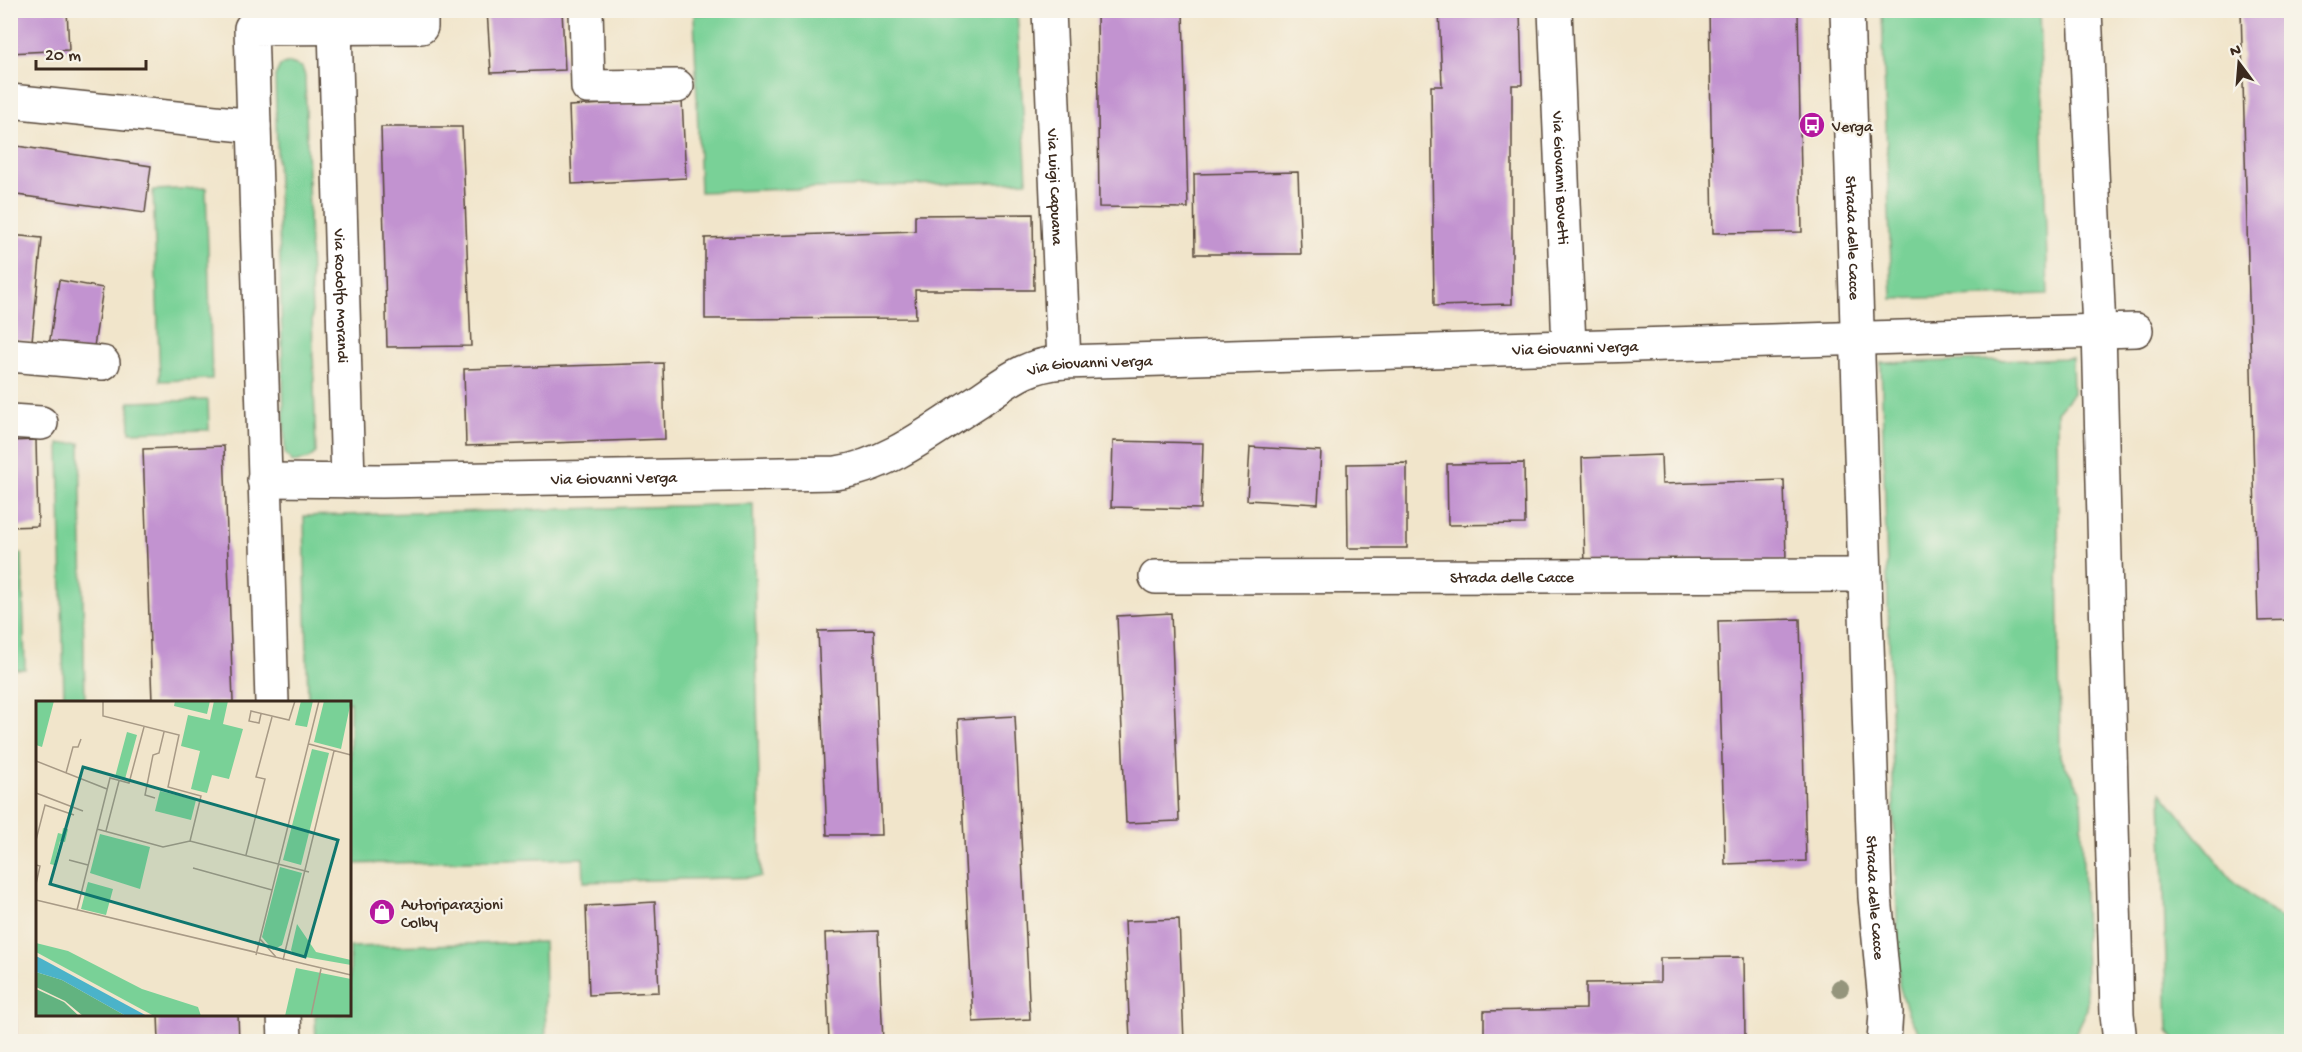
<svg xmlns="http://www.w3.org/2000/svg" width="2302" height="1052" viewBox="0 0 2302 1052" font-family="'Gochi Hand',sans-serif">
<rect width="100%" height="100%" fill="#f7f3e8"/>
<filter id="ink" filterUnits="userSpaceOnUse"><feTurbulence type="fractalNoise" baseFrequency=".0167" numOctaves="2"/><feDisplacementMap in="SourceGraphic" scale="12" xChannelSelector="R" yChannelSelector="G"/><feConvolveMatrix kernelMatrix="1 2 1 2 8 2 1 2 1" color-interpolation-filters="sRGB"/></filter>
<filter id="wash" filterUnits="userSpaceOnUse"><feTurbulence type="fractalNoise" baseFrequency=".008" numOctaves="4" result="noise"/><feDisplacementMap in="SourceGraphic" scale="24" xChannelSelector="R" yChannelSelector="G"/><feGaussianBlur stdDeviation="1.35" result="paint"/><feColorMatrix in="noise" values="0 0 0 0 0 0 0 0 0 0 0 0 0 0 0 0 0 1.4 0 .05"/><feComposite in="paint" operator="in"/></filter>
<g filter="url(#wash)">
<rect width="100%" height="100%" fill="#f1e5cb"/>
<path fill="#79d197" stroke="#5a7e5a" stroke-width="1.5" d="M894,10L1017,11L1027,181L700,192L694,14Z
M1882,11H2039L2048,294L1892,299Z
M290,63L302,67L305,76L316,453L308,459L293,462L285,454L275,76L280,66Z
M206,188L212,379L160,381L153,190Z
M2072,358L2073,393L2057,412L2060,757L2081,791L2087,1010L2072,1041H1928C1911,1029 1905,1004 1899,985L1881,363Z
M208,400L209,430L130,432L129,402Z
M80,443L85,702H64L59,444Z
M753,504L761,877L584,882L583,858L350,864V702H308L304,516Z
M11,554H22L25,669H11Z
M2161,792L2233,881L2291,927V1041H2176L2168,1031Z
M544,942L546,1041H316L315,1015L350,1014V947Z"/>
<g id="blocks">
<path fill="#c293d0" d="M10,10H67L69,50L10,53Z
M487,10H562L565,70L491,73Z
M1097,10H1183L1188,208L1099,207Z
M1439,10H1520L1522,85H1512V304L1434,306L1431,86H1442Z
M1709,10H1798L1802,232L1713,233Z
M2241,10H2292V620L2258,621Z
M682,100L686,178L572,184L569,106Z
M381,127H462L471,346L387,347Z
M10,145L151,166L145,213L10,194Z
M1298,172L1301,254H1195L1194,174Z
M1033,214L1034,290H915L916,318L705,319V238L915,231V215Z
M10,235L42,238L32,341L10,339Z
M59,280L103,288L93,353L49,346Z
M663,363L665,439L466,446L464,369Z
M36,440L38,526L10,527V441Z
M1113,441L1203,443L1201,509L1111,507Z
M224,446L233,702H152L143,449Z
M1250,447L1321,451L1318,504L1247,500Z
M1661,455L1662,484L1784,480L1786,560L1585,566L1582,458Z
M1407,463V548H1348L1347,464Z
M1524,463L1525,524L1448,525L1447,464Z
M1171,613L1179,821L1126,823L1117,616Z
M1800,619L1806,861L1725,864L1718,621Z
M874,630L882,835H827L818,631Z
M1015,716L1030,1019L973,1022L958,719Z
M655,902L659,992L589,995L586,906Z
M1179,919L1184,1042H1130L1125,921Z
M10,922H13L17,1042H10Z
M878,931L883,1042H829L825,933Z
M1744,957L1745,1037L1658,1039V1042H1484V1011L1586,1009V983L1660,982V958Z
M158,1014H238L239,1042H159Z"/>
</g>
</g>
<g filter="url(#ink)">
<use href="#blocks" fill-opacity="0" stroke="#564638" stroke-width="1.5"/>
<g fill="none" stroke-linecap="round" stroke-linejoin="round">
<g stroke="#564638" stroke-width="36">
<g id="minor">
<path d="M586,10L588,87L677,86"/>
<path id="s1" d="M1049,10L1064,362"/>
<path id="s2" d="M1555,10L1569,346"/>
<path id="s3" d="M1847,10L1875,897L1886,1012L1884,1042"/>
<path d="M2085,10L2099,330L2117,1014L2120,1042"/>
<path id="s4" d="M335,28L348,481"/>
<path d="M10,101L254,126"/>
<path d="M10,355L103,363"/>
<path d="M10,421L41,423"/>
<path id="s5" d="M264,480L382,481L836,473C888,466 934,429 978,401C1009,380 1025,365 1064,362L2136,330"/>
<path id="s6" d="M1156,577L1865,575"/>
<path d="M272,702L251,28L421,27V10"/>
<path d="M284,1014L285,1042"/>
</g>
</g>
<use href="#minor" stroke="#fff" stroke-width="33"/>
</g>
<circle fill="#95957c" cx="1840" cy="988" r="9"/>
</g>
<defs>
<g id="bus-disc" transform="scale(1.35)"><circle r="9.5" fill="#b5179e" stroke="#f7f3e8"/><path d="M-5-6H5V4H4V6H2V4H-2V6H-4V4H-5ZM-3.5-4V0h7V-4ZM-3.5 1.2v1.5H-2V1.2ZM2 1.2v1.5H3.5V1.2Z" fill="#fff"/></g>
<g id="shop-disc" transform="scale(1.35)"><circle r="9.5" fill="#b5179e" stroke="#f7f3e8"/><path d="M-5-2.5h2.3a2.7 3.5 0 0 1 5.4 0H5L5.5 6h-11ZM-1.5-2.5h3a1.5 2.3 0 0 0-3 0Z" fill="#fff"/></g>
</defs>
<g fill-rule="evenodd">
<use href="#bus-disc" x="1812" y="125"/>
<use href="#shop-disc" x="382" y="912"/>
</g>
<g text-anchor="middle" stroke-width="4.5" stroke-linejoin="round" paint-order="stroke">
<g font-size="16" fill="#3b2a1e" stroke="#f7f3e8" text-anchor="start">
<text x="1832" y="131">Verga</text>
<text x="401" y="909">Autoriparazioni<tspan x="401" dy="18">Colby</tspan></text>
</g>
<g font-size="16" fill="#3b2a1e" stroke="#f7f3e8">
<text dy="6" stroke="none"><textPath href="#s2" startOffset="168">Via Giovanni Bovetti</textPath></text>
<text dy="6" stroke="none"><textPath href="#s1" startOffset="177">Via Luigi Capuana</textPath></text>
<text dy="6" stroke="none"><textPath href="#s3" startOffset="228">Strada delle Cacce</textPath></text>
<text dy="6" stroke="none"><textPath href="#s4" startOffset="268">Via Rodolfo Morandi</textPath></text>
<text dy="6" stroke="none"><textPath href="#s5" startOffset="1340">Via Giovanni Verga</textPath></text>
<text dy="6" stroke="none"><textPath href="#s5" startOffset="854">Via Giovanni Verga</textPath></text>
<text dy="6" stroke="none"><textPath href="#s5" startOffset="350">Via Giovanni Verga</textPath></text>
<text dy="6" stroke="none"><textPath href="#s6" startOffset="356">Strada delle Cacce</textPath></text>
<text dy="6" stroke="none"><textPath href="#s3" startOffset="888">Strada delle Cacce</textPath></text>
</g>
</g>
<g transform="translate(36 701)">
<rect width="315" height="315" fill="#f1e5cb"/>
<path d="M0,0H18L6,46L0,44ZM139,0H174L171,13L138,5ZM178,0H192L187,23L207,28L193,78L176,74L171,92L155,88L164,50L145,45L152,14L174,19ZM265,0H277L271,26L259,24ZM288,0H315L305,48L278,41ZM91,31L101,34L89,78L79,76ZM276,48L293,52L265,164L247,159ZM124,90L160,99L155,119L119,110ZM27,127L32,128L29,141L24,140L18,164L14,163L22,132L26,133ZM64,133L114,146L104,188L54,172ZM244,166L266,172L246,244L237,249L226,236ZM52,181L77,188L70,214L45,208ZM261,223L280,251L315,259V264L258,254L255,249ZM0,242L32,250L106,288L162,306L165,315H118L0,251ZM260,267L315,278V315H249Z" fill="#79d197"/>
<path d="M0,271L26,279L90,315H47L29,300L0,286ZM0,288L28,301L43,315H0Z" fill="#62b380"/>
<path d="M0,255L6,258L111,315H90L26,279L0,271Z" fill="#4bb3c9"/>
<path fill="none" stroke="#a89a86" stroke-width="1.5" d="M67,0V15L143,34L132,86L165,95L154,140M225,13L223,22L213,20L215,10L253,19L259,0M273,43L315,54M0,60L71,88M30,72L37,46H42L45,38M0,92L47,110M119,97L109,94L117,54L123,52L128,31M61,128L127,146L154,140L273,171M70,130L83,80M0,139L9,104L38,114M210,154L229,78L220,76L236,16M33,159L52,164M0,164L4,165L0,183M157,167L236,189M0,199L315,274M41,209L74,77L93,82L108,26M224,238L240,256M220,254L283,0M247,259L298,50M275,315L285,268"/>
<path fill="#0f766e" fill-opacity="0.15" stroke="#0f766e" stroke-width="3" d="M47,66L302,139L269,256L14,183Z"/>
<rect width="315" height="315" fill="none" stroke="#3b2a1e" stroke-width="3"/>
</g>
<rect width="2302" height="1052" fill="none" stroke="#f7f3e8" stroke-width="36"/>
<g transform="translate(2239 63) rotate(344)" stroke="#f7f3e8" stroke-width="4.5" paint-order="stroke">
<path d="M0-4.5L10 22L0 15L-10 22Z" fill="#3b2a1e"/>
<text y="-9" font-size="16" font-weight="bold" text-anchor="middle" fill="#3b2a1e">N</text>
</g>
<path d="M36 60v9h110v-9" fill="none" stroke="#3b2a1e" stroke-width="3"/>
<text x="45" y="60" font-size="18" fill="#3b2a1e" stroke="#f7f3e8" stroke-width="4.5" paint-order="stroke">20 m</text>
</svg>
